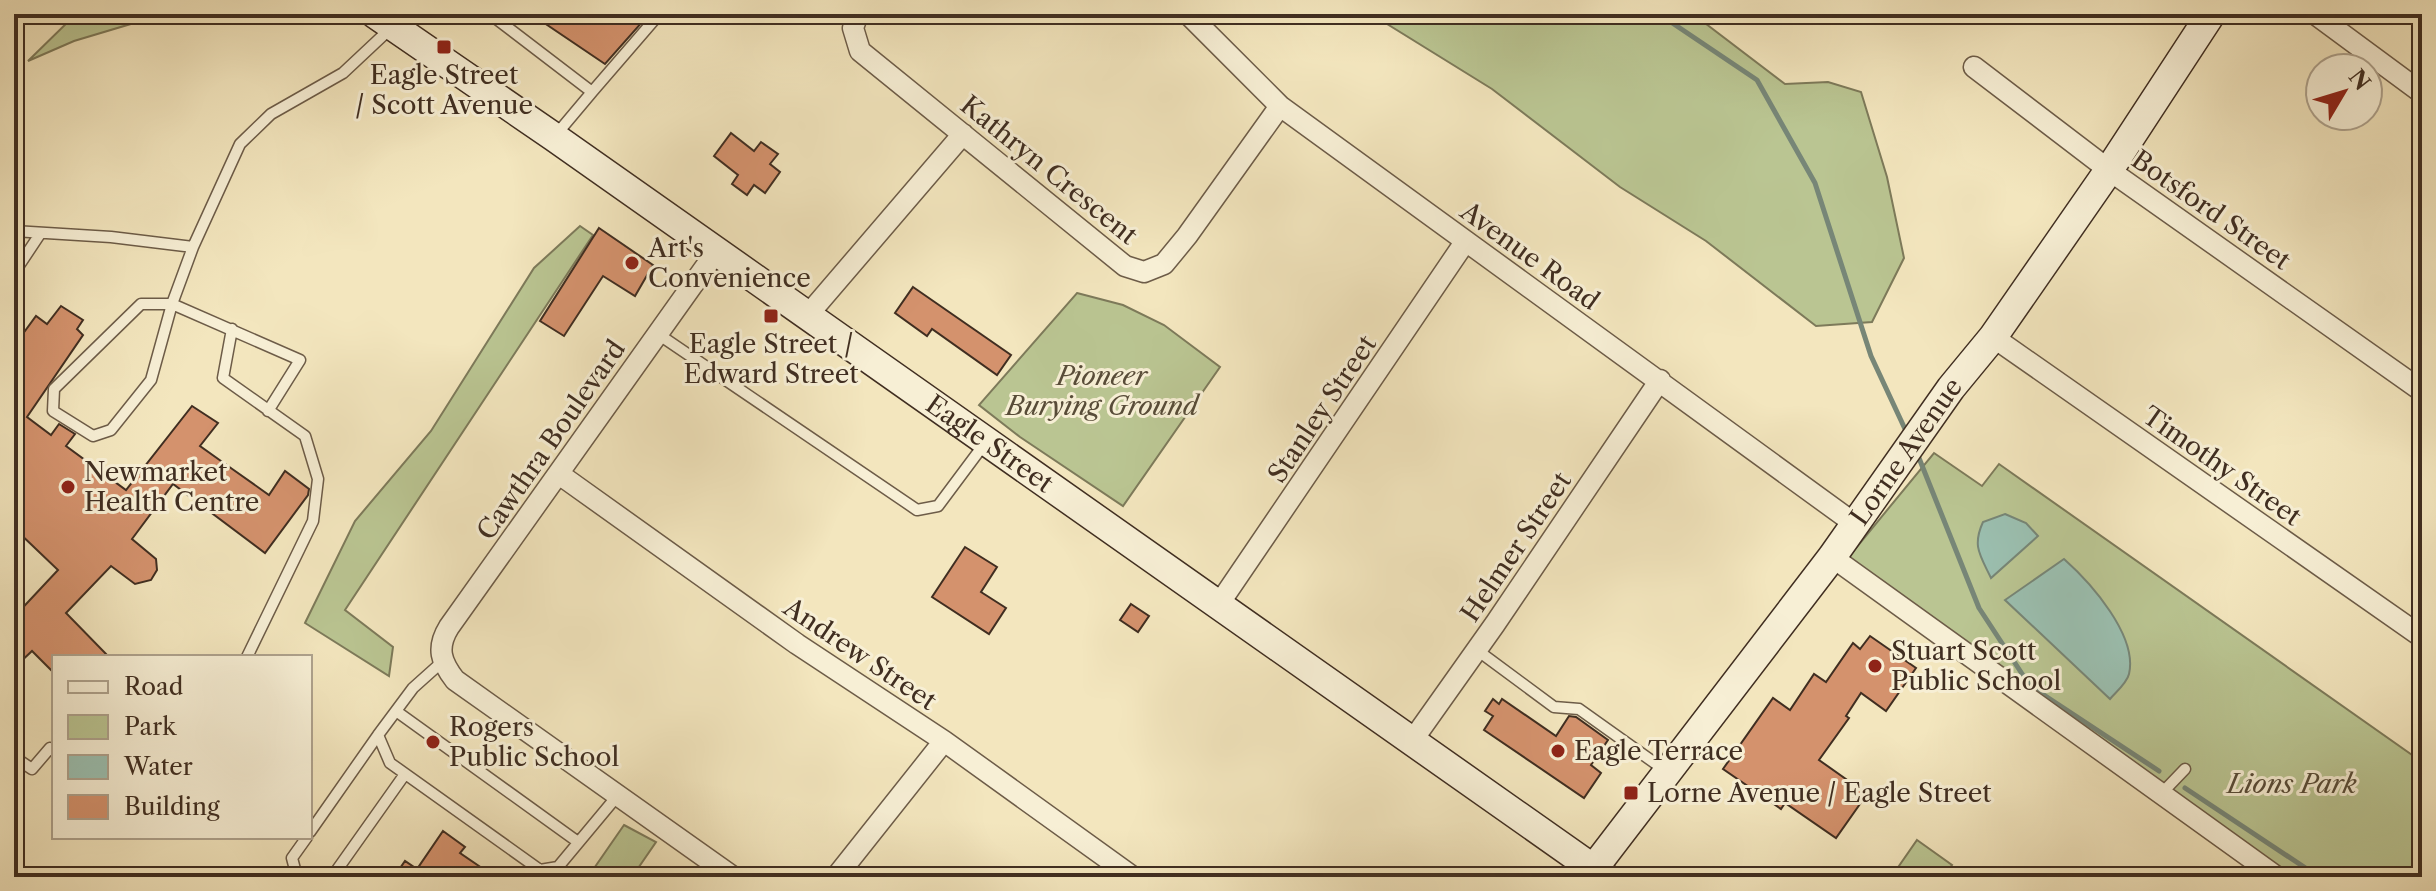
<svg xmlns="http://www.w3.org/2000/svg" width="2436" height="891" viewBox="0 0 2436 891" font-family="'Libre Caslon Text',serif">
<rect width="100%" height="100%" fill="#f3e6be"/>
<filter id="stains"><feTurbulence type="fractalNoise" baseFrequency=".0025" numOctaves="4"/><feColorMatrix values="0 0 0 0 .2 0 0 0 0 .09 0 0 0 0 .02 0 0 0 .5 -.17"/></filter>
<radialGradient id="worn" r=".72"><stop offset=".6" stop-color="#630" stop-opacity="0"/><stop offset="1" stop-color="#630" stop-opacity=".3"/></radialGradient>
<path fill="#bac592" stroke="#7d7a5a" stroke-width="2" d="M76,14H122L134,23L74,41L28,61Z
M1371,14H1693L1785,84L1828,82L1861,92L1887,177L1904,258L1872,322L1816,326L1706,241L1620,187L1492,89Z
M580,226L593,235L345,610L393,647L389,676L305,623L355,521L431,431L534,268Z
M1077,293L1123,305L1164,325L1220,367L1123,506L1020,437L979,405Z
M1934,453L1982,486L1999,464L2422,762V877H2261L1842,565Z
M624,825L656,842L632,877H588Z
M1917,840L1952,865L1943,877L1892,876Z"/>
<path fill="#9bc0b1" stroke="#778677" stroke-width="2" d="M2005,514L2026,523L2038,536L1991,578C1980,555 1972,546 1983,522Z
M2064,559C2091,583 2138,636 2129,674C2127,683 2116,692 2110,699L2005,600Z"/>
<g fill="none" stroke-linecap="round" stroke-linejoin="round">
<path stroke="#778677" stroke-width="5" d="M1659,14L1757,80L1815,183L1871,356L1905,429
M1919,458L1979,608L2030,686L2159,771
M2185,788L2319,877"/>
</g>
<path fill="#d4926d" stroke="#402e21" stroke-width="2" d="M531,14H636L644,20L605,64Z
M731,133L754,151L761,142L778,154L770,164L780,172L765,193L754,185L747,195L732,184L738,175L714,156Z
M599,228L653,265L635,296L603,276L564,336L540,321Z
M913,287L1011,355L997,375L932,329L927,336L895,313Z
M61,306L83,320L77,329L83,335L27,417L51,435L59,424L75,434L66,446L126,490L192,406L218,423L200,446L228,466L269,495L285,471L309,489L308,495L265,553L173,484L132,539L156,559L157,570L151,580L135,584L111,566L66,613L109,657H54V673L32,651L14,668V617L58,570L14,528V346L36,316L47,324Z
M965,547L997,567L981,592L1006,608L989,634L932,597Z
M1131,604L1149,616L1138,632L1120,620Z
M1870,636L1916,668L1886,711L1861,693L1846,716L1849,718L1819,760L1867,794L1836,838L1785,803L1781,809L1723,769L1773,698L1790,710L1814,674L1826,682L1853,643L1860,649Z
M1493,699L1499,704L1502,699L1556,736L1569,716L1576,717L1608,740L1591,765L1601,773L1584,798L1484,730L1493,716L1485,711Z
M443,831L465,847L460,853L495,877H394L405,861L417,869Z"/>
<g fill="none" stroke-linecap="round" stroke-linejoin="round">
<g stroke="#6d5c48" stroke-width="13">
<path id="lane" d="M490,14L592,92L555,136
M592,92L655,19L649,14
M14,231L111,237L193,247
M14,273L40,234
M232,329L223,378L305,436L318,479L313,521L247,657
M658,334L917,510L938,506L985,443
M268,411L300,360L172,304H141L54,389L53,411L93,436L111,430L151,380L172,304L193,247L240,144L271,114L343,73L391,28
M1477,650L1554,707L1579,709L1666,771
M442,662L413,688L378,735L390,763L540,870L558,867L618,795
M396,711L578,842
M14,757L32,769L50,748L54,751
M2161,794L2185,769
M310,832L378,735
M297,877L292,858L307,837
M332,877L405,774"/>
</g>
<g stroke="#6d5c48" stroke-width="23">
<path id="street" d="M858,14L853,28L860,51L1125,266L1144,272L1164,264L1187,236L1280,106
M1188,14L1280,106L1855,524
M2315,14L2422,93
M1974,67L2109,170L2422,391
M716,252L449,627C436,648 441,662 455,680L733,877
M807,316L963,134
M1993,337L2422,637
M559,474L797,644L944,741L1133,877
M1832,557L2277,877
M1219,604L1465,242
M1412,741L1495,624L1660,380
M836,877L944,741"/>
</g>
<g stroke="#402e21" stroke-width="31">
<g id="secondary">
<path id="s1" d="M375,14L554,137L1605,877"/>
<path id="s2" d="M1587,877L1832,557L1951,388L1993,337L2109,170L2211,14"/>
</g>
</g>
<use href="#lane" stroke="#f7efd5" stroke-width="10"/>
<use href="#street" stroke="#f7efd5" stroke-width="20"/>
<use href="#secondary" stroke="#f7efd5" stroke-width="28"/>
</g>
<g fill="#8f2418" stroke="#f7efd5" stroke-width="3">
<rect x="436" y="39" width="16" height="16" rx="4"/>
<circle cx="632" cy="263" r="8"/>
<rect x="763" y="308" width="16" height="16" rx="4"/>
<circle cx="68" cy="487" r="8"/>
<circle cx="1875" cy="666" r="8"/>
<circle cx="433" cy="742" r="8"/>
<circle cx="1558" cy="751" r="8"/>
<rect x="1623" y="785" width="16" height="16" rx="4"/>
</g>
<g text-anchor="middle" stroke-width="6" stroke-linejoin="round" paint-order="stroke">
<g font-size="26" fill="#402e21" stroke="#f7efd5" text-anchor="start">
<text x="444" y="84" text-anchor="middle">Eagle Street<tspan x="444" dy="30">/ Scott Avenue</tspan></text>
<text x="648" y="257">Art's<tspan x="648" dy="30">Convenience</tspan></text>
<text x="771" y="353" text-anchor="middle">Eagle Street /<tspan x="771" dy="30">Edward Street</tspan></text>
<text x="84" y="481">Newmarket<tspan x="84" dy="30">Health Centre</tspan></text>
<text x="1891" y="660">Stuart Scott<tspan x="1891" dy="30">Public School</tspan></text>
<text x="449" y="736">Rogers<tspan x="449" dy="30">Public School</tspan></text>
<text x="1574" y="760">Eagle Terrace</text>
<text x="1647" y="802">Lorne Avenue / Eagle Street</text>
</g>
<g font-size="26" fill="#402e21" stroke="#f7efd5">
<text transform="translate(1049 170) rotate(39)" y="9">Kathryn Crescent</text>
<text transform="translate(2211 210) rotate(35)" y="9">Botsford Street</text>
<text transform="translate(1530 256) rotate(36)" y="9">Avenue Road</text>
<text transform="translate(1322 409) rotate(-56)" y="9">Stanley Street</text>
<text transform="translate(551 440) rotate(-55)" y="9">Cawthra Boulevard</text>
<text dy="9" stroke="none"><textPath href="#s1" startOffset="750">Eagle Street</textPath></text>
<text dy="9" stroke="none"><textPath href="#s2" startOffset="532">Lorne Avenue</textPath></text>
<text transform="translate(2222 466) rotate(35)" y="9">Timothy Street</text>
<text transform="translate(1516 547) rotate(-56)" y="9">Helmer Street</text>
<text transform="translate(860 654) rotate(34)" y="9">Andrew Street</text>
</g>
<g font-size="26" font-style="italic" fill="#584c38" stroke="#f7efd5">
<text x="1102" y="385">Pioneer<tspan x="1102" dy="30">Burying Ground</tspan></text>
<text x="2292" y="793">Lions Park</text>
</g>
</g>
<rect width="2436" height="891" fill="none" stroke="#f3e6be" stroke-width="48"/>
<rect x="16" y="16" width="2404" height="859" fill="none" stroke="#402e21" stroke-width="4"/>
<rect x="24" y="24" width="2388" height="843" fill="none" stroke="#402e21" stroke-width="2"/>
<rect x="52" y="655" width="260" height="184" fill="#f7efd5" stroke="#aea28d" stroke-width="2"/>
<rect x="68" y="681" width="40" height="12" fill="#f7efd5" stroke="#aea28d" stroke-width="2"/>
<text x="124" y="695" font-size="24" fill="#402e21">Road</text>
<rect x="68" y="715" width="40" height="24" fill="#bac592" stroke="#aea28d" stroke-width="2"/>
<text x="124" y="735" font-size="24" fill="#402e21">Park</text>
<rect x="68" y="755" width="40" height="24" fill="#9bc0b1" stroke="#aea28d" stroke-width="2"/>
<text x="124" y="775" font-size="24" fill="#402e21">Water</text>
<rect x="68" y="795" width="40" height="24" fill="#d4926d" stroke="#aea28d" stroke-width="2"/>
<text x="124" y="815" font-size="24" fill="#402e21">Building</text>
<g transform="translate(2344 92) rotate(52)"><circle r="38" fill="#f7efd5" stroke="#aea28d" stroke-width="2"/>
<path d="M0-6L14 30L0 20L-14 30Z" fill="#8f2418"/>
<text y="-12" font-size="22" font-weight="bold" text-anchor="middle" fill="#402e21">N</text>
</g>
<rect width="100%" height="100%" filter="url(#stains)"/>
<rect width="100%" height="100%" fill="url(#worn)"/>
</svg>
